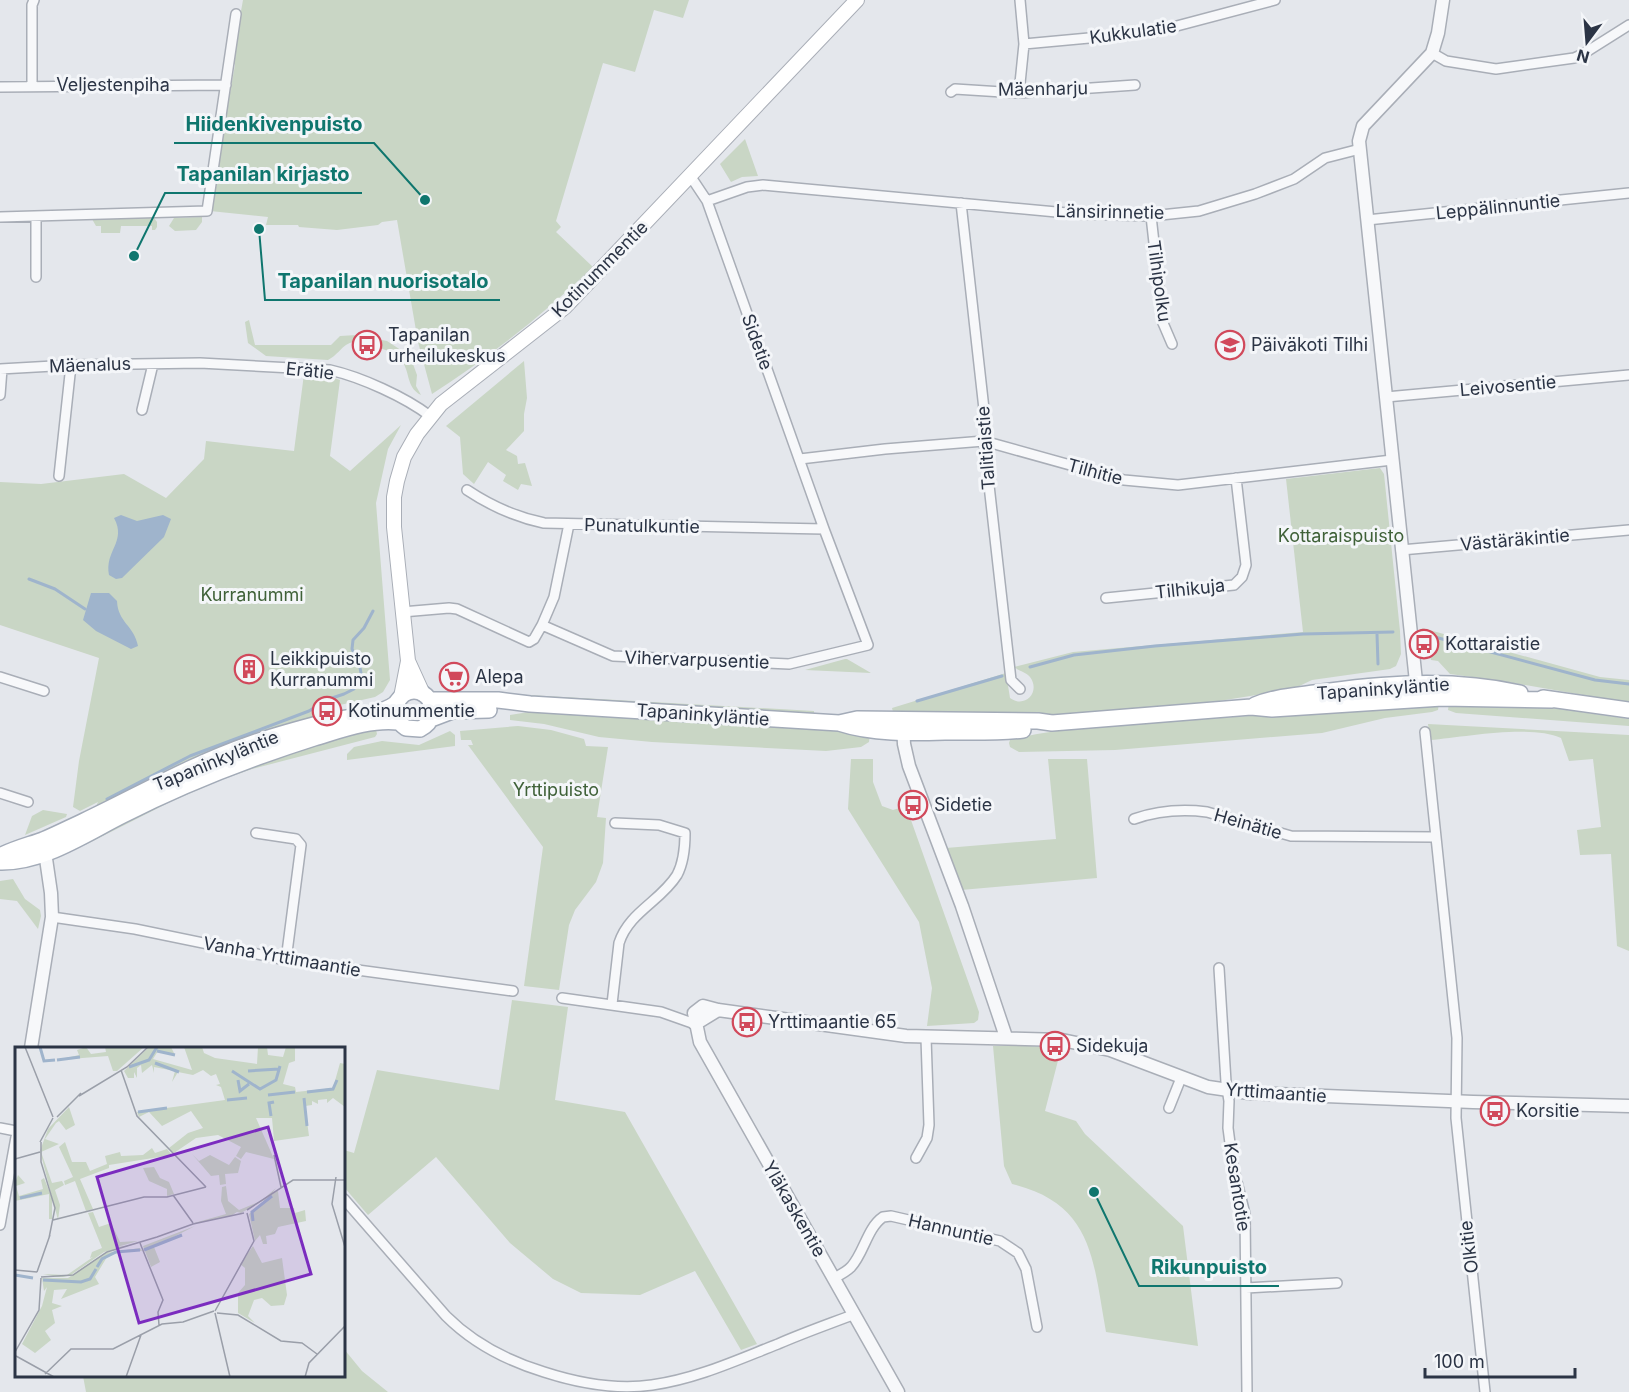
<svg xmlns="http://www.w3.org/2000/svg" width="1629" height="1392" viewBox="0 0 1629 1392" font-family="Inter,sans-serif">
<rect width="100%" height="100%" fill="#e4e7ec"/>
<path fill="#c9d6c5" d="M243,0H689L683,18L654,10L635,72L603,63L556,221L561,227L556,232L593,267C543,315 488,358 432,394L418,342L397,220L382,222L378,225L337,230L299,227L298,225H266L268,217L210,211L228,93H230L235,65L232,61Z
M745,139L758,176L742,177L731,182L720,164Z
M202,217V222L196,230L175,231L169,226L174,218Z
M154,218L157,222V227L155,230H152V226H121L120,233H101V226H96L92,219Z
M249,320L255,345H331L340,336L357,335V341C342,343 340,354 328,360L266,356L248,343L245,322Z
M360,336L387,341L410,356L417,375L416,386L421,395C405,387 411,370 400,359C390,349 372,346 360,341Z
M524,361L527,398L524,414V431L506,450L517,456L518,464L525,463L532,486L521,484L518,490L503,481L506,475L488,462L474,484L463,474L460,437L446,426Z
M304,374L329,376L340,380L330,456L350,471L401,425L388,449L376,503L390,680L383,692L375,697L318,710L319,716L255,737L93,812L98,802L80,811L73,807L79,761L99,658L0,625V482L41,484L124,474L166,498L204,459L206,441L294,451Z
M1380,468L1384,474L1400,631L1401,654L1396,666L1390,669L1312,680L1293,689L1219,701L1096,713L1001,716H894L892,708L1006,673L1010,698C1025,709 1041,692 1030,677C1026,672 1019,671 1014,667L1073,652L1303,632L1286,479Z
M1422,628L1600,677L1629,680V703L1502,681L1450,674L1438,661L1431,660L1427,642Z
M847,659L871,673L805,670L845,659Z
M510,694L814,711V716L510,697Z
M1439,703L1438,710L1432,712L1385,718L1322,733L1115,750L1019,752L1010,747L1009,743L1010,740C1064,726 1123,725 1178,721C1265,715 1352,708 1439,703Z
M1449,703L1532,705L1629,719V726L1456,713L1448,710Z
M535,711L870,733L869,742L861,747L826,751L652,742L599,737L544,724L510,720V715Z
M1428,724L1629,735V951L1617,946L1611,854L1580,855L1577,830L1601,827L1593,759L1569,761L1561,738C1531,724 1464,737 1430,740Z
M375,725L377,734L375,737L252,769L221,780L172,801L85,845L81,840L247,764Z
M518,726L551,730L584,739L586,746L608,747L597,817L606,818L603,863L596,882L575,910L569,925L559,990L524,986L543,847L468,745H473L471,740H461L460,731Z
M450,731L455,735V746L347,760V754L354,747L382,741L419,745Z
M851,759H873V782L882,806L893,810L906,806L979,1012L978,1020L974,1023L927,1026L932,988L919,922L848,809Z
M1048,759H1087L1097,878L961,890L946,848L1056,839Z
M43,810L67,814L66,817L25,835L32,816Z
M13,879L25,899L40,910L41,916L38,929L17,901L0,899V881Z
M512,1000L568,1007L555,1100L625,1112L757,1344L741,1350L695,1271L640,1295L581,1293L553,1279L510,1243L436,1157L368,1215L344,1187V1150L354,1153L377,1070L499,1090Z
M993,1046H1030L1061,1049L1045,1111L1076,1121L1085,1134L1183,1226L1198,1346L1106,1332C1093,1261 1094,1204 1012,1184L1004,1166Z
M344,1349L362,1371L388,1392H86L83,1376H344Z"/>
<path fill="#9fb4cc" d="M121,515L137,521L163,515L171,519L164,537L122,578L116,579L109,575C104,551 127,542 114,518Z
M91,593H109L117,601C118,623 134,625 138,646L131,649L96,631L83,620Z"/>
<g fill="none" stroke-linecap="round" stroke-linejoin="round">
<path stroke="#9fb4cc" stroke-width="3" d="M29,579L55,589L85,609
M1377,634L1378,664
M1431,636L1595,680L1629,684
M1030,667L1074,655L1155,646L1303,634L1393,632
M917,701L1002,676
M107,799L190,756L309,711L326,700L344,694L354,689L361,673L359,662L352,649L353,640L364,628L373,611"/>
<g stroke="#a9aeb7" stroke-width="12">
<path id="minor" d="M1024,44L1154,32L1275,0
M1432,53L1446,61L1496,69L1503,68L1574,58L1583,54L1629,25
M32,86V5L34,0
M0,87L226,85
M951,92L955,89L1019,93L1135,85
M1019,93L1024,44L1020,0
M707,201L747,187L763,185L1078,214L1151,216L1199,211L1255,194L1294,179L1325,158L1360,149
M961,203L986,427L984,441L1011,680L1020,689
M1151,216L1163,323L1172,344
M0,217L207,211L236,14
M36,217V277
M1367,220L1629,193
M0,369L71,365L200,363L330,370C361,377 405,397 430,416
M0,395L2,369
M1386,397L1629,375
M142,410L153,364
M800,459L885,449L984,441L1124,480L1178,485L1392,460
M59,476L71,365
M467,490C491,506 515,517 544,523L824,529
M1401,550L1629,530
M1106,598L1234,585L1242,577L1246,565L1236,478
M402,612L449,608L457,609L529,642L534,639L542,625L613,656L789,664L868,645L824,529L707,201L691,177
M542,625L554,597L569,524
M0,677L44,691
M1425,732L1457,1038L1456,1118L1485,1392
M0,793L28,802
M1134,819C1157,811 1183,809 1207,812L1291,836L1435,837
M256,833L296,839L301,845L286,960
M52,917L135,929L291,961L513,991
M1219,968L1226,1082L1229,1101L1228,1128L1233,1166L1245,1214L1247,1392
M562,998L661,1012L695,1024
M612,1004L619,943C629,912 661,901 677,875C684,862 685,847 685,833L659,825L615,823
M1169,1108L1181,1078
M0,1128L16,1131
M916,1158L927,1138L929,1125L926,1038
M344,1199L446,1316C473,1343 508,1361 544,1372C578,1383 617,1390 652,1385C696,1379 737,1360 778,1344C803,1333 829,1324 855,1314
M0,1225L16,1137
M834,1278C840,1275 846,1272 851,1267C864,1253 867,1228 883,1217L891,1216L1000,1241L1018,1253L1026,1269L1037,1327
M1246,1288L1337,1283"/>
</g>
<g stroke="#a9aeb7" stroke-width="15">
<path id="tertiary" d="M1417,691L1359,141L1363,126L1432,53L1438,33L1443,0
M903,723L904,744L909,766L962,906L1006,1037
M695,1024L718,1010
M31,1048L52,917L51,893L44,845
M898,1392L700,1042L694,1013L703,1006L718,1010L906,1036L1062,1040L1110,1050L1208,1087L1249,1093L1473,1102L1629,1106"/>
</g>
<g stroke="#a9aeb7" stroke-width="16">
<path id="secondary" d="M423,694L408,661L394,527V497L397,481L404,457L417,434L441,404L565,307L857,0
M401,697L408,661"/>
</g>
<g stroke="#a3abb8" stroke-width="18">
<path id="primary" d="M1543,698L1629,710
M430,700H498L530,704L839,723C873,734 910,733 945,732C971,732 997,733 1023,730
M1255,705C1274,697 1294,696 1314,693C1382,683 1452,678 1520,693
M431,719L452,711L489,710
M839,723L857,719L1038,721L1052,723L1251,707L1272,709L1442,698L1552,700
M0,856C13,849 29,845 43,840C57,834 71,827 84,821C139,795 192,764 250,744C276,735 302,728 329,721C346,717 381,715 395,704C398,701 400,697 404,694C426,681 447,715 420,729L406,728C397,722 393,714 396,704
M0,862C43,863 85,834 123,815C184,784 248,759 314,738C341,730 370,719 398,722"/>
</g>
<use href="#minor" stroke="#f7f8fa" stroke-width="9"/>
<use href="#tertiary" stroke="#f7f8fa" stroke-width="12"/>
<use href="#secondary" stroke="#fff" stroke-width="14"/>
<use href="#primary" stroke="#fff" stroke-width="15"/>
</g>
<defs>
<g id="bus-ring" transform="scale(1.5)"><circle r="9.5" fill="#f4f6f9" stroke="#d1495b" stroke-width="1.5"/><path d="M-5-6H5V4H4V6H2V4H-2V6H-4V4H-5ZM-3.5-4V0h7V-4ZM-3.5 1.2v1.5H-2V1.2ZM2 1.2v1.5H3.5V1.2Z" fill="#d1495b"/></g>
<g id="school-ring" transform="scale(1.5)"><circle r="9.5" fill="#f4f6f9" stroke="#d1495b" stroke-width="1.5"/><path d="M0-5L7-2L0 1L-7-2ZM-4 1L0 2.5L4 1V4Q0 6-4 4Z" fill="#d1495b"/></g>
<g id="building-ring" transform="scale(1.5)"><circle r="9.5" fill="#f4f6f9" stroke="#d1495b" stroke-width="1.5"/><path d="M-4-6H4V6H1V3H-1V6H-4ZM-2.5-4.3h1.7v1.8h-1.7ZM.8-4.3h1.7v1.8H.8ZM-2.5-1h1.7V.8h-1.7ZM.8-1h1.7V.8H.8Z" fill="#d1495b"/></g>
<g id="supermarket-ring" transform="scale(1.5)"><circle r="9.5" fill="#f4f6f9" stroke="#d1495b" stroke-width="1.5"/><path d="M-6-5.5h2.5l.6 2H6L4.5 2H-2.5L-4.4-4H-6ZM-1.5 3.2a1.3 1.3 0 1 0 .1 0ZM3 3.2a1.3 1.3 0 1 0 .1 0Z" fill="#d1495b"/></g>
</defs>
<g fill-rule="evenodd">
<use href="#bus-ring" x="367" y="345"/>
<use href="#school-ring" x="1230" y="345"/>
<use href="#bus-ring" x="1424" y="644"/>
<use href="#building-ring" x="249" y="669"/>
<use href="#supermarket-ring" x="454" y="677"/>
<use href="#bus-ring" x="327" y="711"/>
<use href="#bus-ring" x="913" y="805"/>
<use href="#bus-ring" x="747" y="1022"/>
<use href="#bus-ring" x="1055" y="1046"/>
<use href="#bus-ring" x="1495" y="1111"/>
</g>
<g text-anchor="middle" stroke-width="6" stroke-linejoin="round" paint-order="stroke">
<g font-size="18" fill="#2b3445" stroke="#f4f6f9">
<text transform="translate(1133 32) rotate(-8)" y="6">Kukkulatie</text>
<text x="113" y="91">Veljestenpiha</text>
<text transform="translate(1043 89) rotate(-1)" y="6">Mäenharju</text>
<text transform="translate(1498 207) rotate(-6)" y="6">Leppälinnuntie</text>
<text transform="translate(1110 212) rotate(1)" y="6">Länsirinnetie</text>
<text transform="translate(600 269) rotate(-45)" y="6">Kotinummentie</text>
<text transform="translate(1159 281) rotate(82)" y="6">Tilhipolku</text>
<text transform="translate(757 342) rotate(70)" y="6">Sidetie</text>
<text transform="translate(90 365) rotate(-2)" y="6">Mäenalus</text>
<text transform="translate(310 371) rotate(6)" y="6">Erätie</text>
<text transform="translate(1508 386) rotate(-5)" y="6">Leivosentie</text>
<text transform="translate(986 448) rotate(-94)" y="6">Talitiaistie</text>
<text transform="translate(1095 472) rotate(15)" y="6">Tilhitie</text>
<text transform="translate(642 526) rotate(1)" y="6">Punatulkuntie</text>
<text transform="translate(1515 540) rotate(-5)" y="6">Västäräkintie</text>
<text transform="translate(1190 589) rotate(-6)" y="6">Tilhikuja</text>
<text transform="translate(697 660) rotate(2)" y="6">Vihervarpusentie</text>
<text transform="translate(1383 689) rotate(-4)" y="6">Tapaninkyläntie</text>
<text transform="translate(703 715) rotate(4)" y="6">Tapaninkyläntie</text>
<text transform="translate(216 761) rotate(-22)" y="6">Tapaninkyläntie</text>
<text transform="translate(1248 824) rotate(16)" y="6">Heinätie</text>
<text transform="translate(282 957) rotate(10)" y="6">Vanha Yrttimaantie</text>
<text transform="translate(1276 1093) rotate(4)" y="6">Yrttimaantie</text>
<text transform="translate(1237 1187) rotate(81)" y="6">Kesantotie</text>
<text transform="translate(794 1209) rotate(60)" y="6">Yläkaskentie</text>
<text transform="translate(951 1230) rotate(13)" y="6">Hannuntie</text>
<text transform="translate(1469 1247) rotate(-97)" y="6">Olkitie</text>
</g>
<g font-size="18" fill="#2b3445" stroke="#f4f6f9" text-anchor="start">
<text x="388" y="341">Tapanilan<tspan x="388" dy="21">urheilukeskus</tspan></text>
<text x="1251" y="351">Päiväkoti Tilhi</text>
<text x="1445" y="650">Kottaraistie</text>
<text x="270" y="665">Leikkipuisto<tspan x="270" dy="21">Kurranummi</tspan></text>
<text x="475" y="683">Alepa</text>
<text x="348" y="717">Kotinummentie</text>
<text x="934" y="811">Sidetie</text>
<text x="768" y="1028">Yrttimaantie 65</text>
<text x="1076" y="1052">Sidekuja</text>
<text x="1516" y="1117">Korsitie</text>
</g>
<g font-size="18" fill="#3f6138" stroke="#f4f6f9">
<text x="1341" y="542">Kottaraispuisto</text>
<text x="252" y="601">Kurranummi</text>
<text x="556" y="796">Yrttipuisto</text>
</g>
</g>
<g transform="translate(15 1047)">
<rect width="330" height="330" fill="#e4e7ec"/>
<path d="M71,0L76,7L91,5L90,0H129L102,24H98L93,9L42,13L64,8L62,3ZM134,0H156L160,8L143,4L138,12L177,23L169,0H187L189,6L200,11L242,17L243,0H252L253,8L268,10L271,0H280V14L274,16L268,37L280,40L281,45L318,41L325,16L330,17V60L318,51L312,56V52L303,53V57L297,54V58L290,59L294,89L259,94L257,71H241L259,112L231,105L226,112L221,109L226,100L203,88L181,91L159,106L154,101L173,86L188,81L176,64L147,79L134,65L124,70L122,65L210,53L206,40L201,38L205,37L201,27L196,29L188,23L178,28L163,25L157,35L160,24L139,20V26L137,18L127,26L126,18L122,21V31L119,25V31H113L109,24ZM54,60L60,78L51,83L44,74L41,76L30,92L44,97L26,105L37,136L47,134L49,138L40,143L45,158L43,173L25,104L33,82ZM50,95L57,115H71L75,124L92,117L90,109L105,105L106,109L128,108L137,101L140,106L152,102L157,108L94,118V121L65,132L78,162L71,164L60,134L50,138L49,134L58,130L44,100ZM177,107L184,114L195,108L214,118L220,110L226,114L223,126L210,127L211,137L205,138L204,128L196,129ZM139,120L145,131L154,135L159,147L152,149V142L134,134L128,121ZM3,128L10,136L1,139L4,149L28,142L26,133L29,131L37,151V172H34V147L0,154V136ZM211,139L213,154L224,163L246,154L261,141L258,145L263,144L265,161H279L280,166L290,163L291,174L263,180L260,187L251,189L252,197H248L245,188L240,194L234,167L253,151L226,166L222,165L216,169L182,176H179L211,167L206,154L207,140ZM78,165L84,180L96,176L105,195L123,194L102,200L121,197L89,205L56,228L48,230H43L28,227L52,228L78,210L75,211L77,205L87,201L73,166ZM180,179L139,200L145,215L136,220L128,199ZM238,199L247,216L267,211L272,248L269,258L256,259L247,251L239,253L233,269L240,276L223,266V246L230,238V221L225,217ZM125,201L127,204H106L92,210L80,230L84,237L46,252L52,242L39,243L37,256L47,259L37,263L40,276L30,284L36,293L20,306L7,297L27,259L32,240L29,244L27,231H53L90,206Z" fill="#c9d6c5"/>
<path fill="none" stroke="#9fb4cc" stroke-width="3" d="M25,0L29,14L40,13M142,4L160,8M42,13L65,10M140,16L164,25M114,20L134,13L142,0M217,24L245,42L261,33L265,19M233,24L264,22M223,33L225,44L234,37M292,45L318,42L322,33M253,48L280,45M289,51L292,79M212,53L232,51M123,65L152,61M256,69L254,56L259,55M5,151L27,146M238,174L237,165L257,149M129,203L167,188M82,220L87,212L101,205L125,203M0,228L18,231M28,233L66,235L75,232L81,222"/>
<path fill="none" stroke="#9a9fa9" stroke-width="1.5" d="M10,0L38,70M106,23L122,69L191,140M64,49L112,20L133,0M42,70L66,46M25,95L38,71M26,95V115L40,161L34,191M259,108L266,140M0,112L25,105M321,130L317,157L330,200M158,148L178,176M232,163L278,133H330M38,173L129,150H152L191,140M142,190L178,177L229,166M125,196L148,253L143,265L144,278M0,223L22,225M22,225L35,188M26,230L58,228L92,205L142,190M200,264L239,194L232,166M200,266L215,330M202,266L223,268L266,294L287,296L302,307M0,305L24,263L26,231M1,309L39,330M30,327L56,302H98L147,277L168,275L199,264M111,330L126,288M290,330L294,316L330,279"/>
<path fill="#7b2cbf" fill-opacity="0.15" stroke="#7b2cbf" stroke-width="3" d="M253,80L296,227L124,276L82,130Z"/>
<rect width="330" height="330" fill="none" stroke="#2b3445" stroke-width="3"/>
</g>
<path fill="none" stroke="#0f766e" stroke-width="2" d="M425 200L374 143H174M134 256L165 193H362M259 229L265 300H500M1094 1192L1139 1286H1279"/>
<g fill="#0f766e" stroke="#f4f6f9" stroke-width="2">
<circle cx="425" cy="200" r="6"/>
<circle cx="134" cy="256" r="6"/>
<circle cx="259" cy="229" r="6"/>
<circle cx="1094" cy="1192" r="6"/>
</g>
<g font-size="20" text-anchor="middle" font-weight="bold" fill="#0f766e" stroke="#f4f6f9" stroke-width="6" stroke-linejoin="round" paint-order="stroke">
<text x="274" y="131">Hiidenkivenpuisto</text>
<text x="263" y="181">Tapanilan kirjasto</text>
<text x="383" y="288">Tapanilan nuorisotalo</text>
<text x="1209" y="1274">Rikunpuisto</text>
</g>
<g transform="translate(1587 42) rotate(196)" stroke="#f4f6f9" stroke-width="4.5" paint-order="stroke">
<path d="M0-4.5L10 22L0 15L-10 22Z" fill="#2b3445"/>
<text y="-9" font-size="16" font-weight="bold" text-anchor="middle" fill="#2b3445">N</text>
</g>
<path d="M1425 1368v9h150v-9" fill="none" stroke="#2b3445" stroke-width="3"/>
<text x="1434" y="1368" font-size="18" fill="#2b3445" stroke="#f4f6f9" stroke-width="4.5" paint-order="stroke">100 m</text>
</svg>
